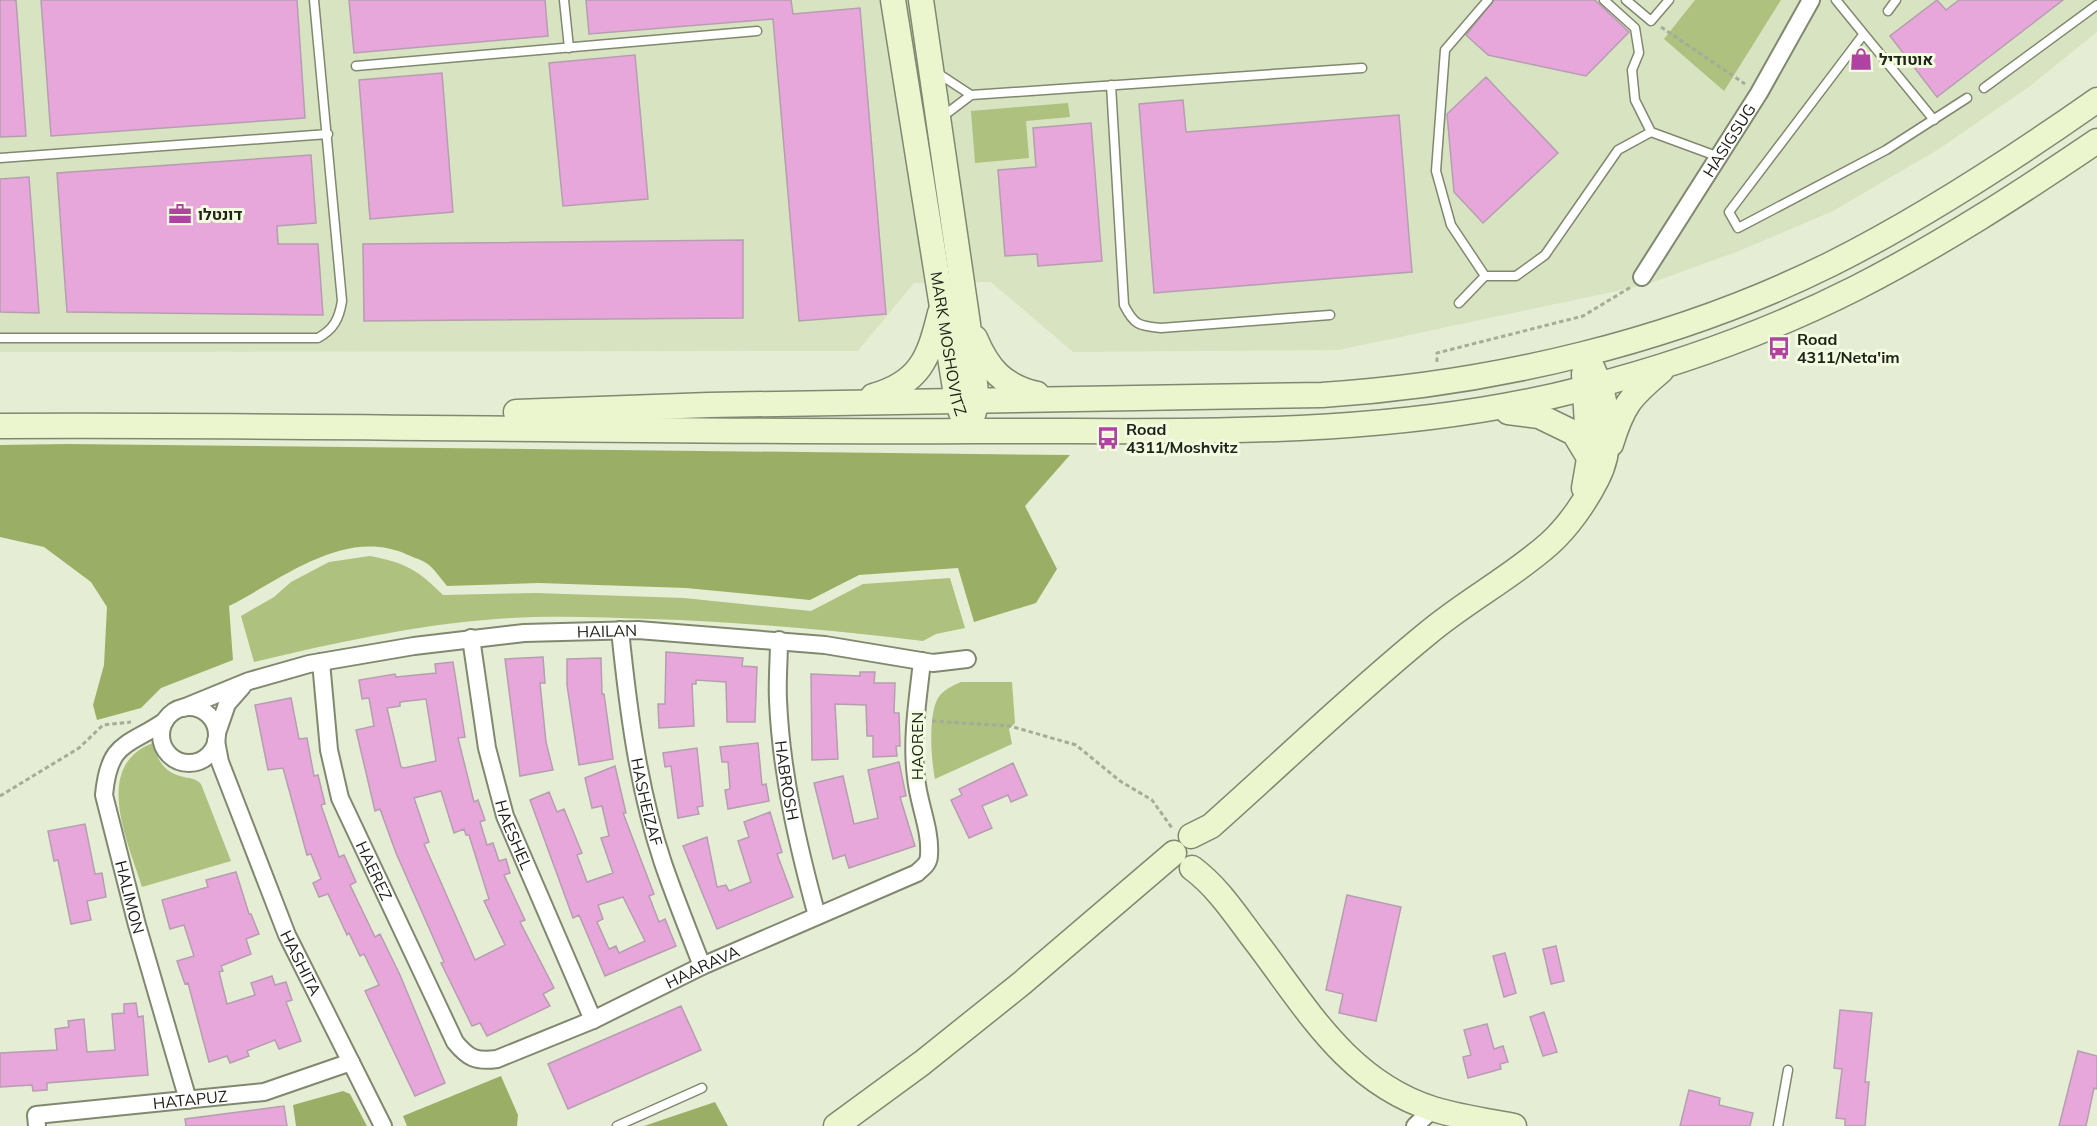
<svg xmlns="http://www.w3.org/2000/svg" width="2097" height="1126" viewBox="0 0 2097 1126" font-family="Mulish,Heebo,sans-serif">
<rect width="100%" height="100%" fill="#e5eed4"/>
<path fill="#d8e3c1" d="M0,0H2097V32L2030,86L1939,149L1833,211L1739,251L1645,285L1339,350L1073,352L991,282L914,283L858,351L0,352Z"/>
<path fill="#aec17f" d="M1695,0H1781L1724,91L1664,39Z
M1068,103L1070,117L1026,121L1029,158L975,163L971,111Z
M370,556C406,563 418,570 443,595L536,593L684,598L811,611L863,584L950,578L965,628L936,634L923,641C832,630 742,622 651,619C599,617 547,615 496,619C414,625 334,643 254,662L241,616L274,597L291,582L329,562Z
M961,682H1012L1015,723L1009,729L1012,744L935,779C931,760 928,715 938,698C943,690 952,686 961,682Z
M153,743C157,761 165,773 184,777C192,779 195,778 201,784L231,861L142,887C129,844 91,766 153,743Z"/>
<path fill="#9aaf65" d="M68,444L1070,455L1025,506L1057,569L1036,603L974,622L958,568L859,575L810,600L686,588L539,583L447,586C441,579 436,571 429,565C423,560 415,558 408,555C345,526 283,579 229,606L233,660L161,688L141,708L97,720L93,705L104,665L107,607L91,582L44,547L0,537V445Z
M501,1076L518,1115L517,1126H407L403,1116Z
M343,1091L350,1094L367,1126H296L293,1105Z
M715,1102L728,1126H644Z"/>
<path fill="#e8a7db" stroke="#b59eb0" stroke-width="1.5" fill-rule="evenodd" d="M0,0H16L26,136L0,137Z
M41,0H297L305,118L51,136Z
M349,0H545L548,36L354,53Z
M586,0H791L793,14L860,8L886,314L799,321L773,19L589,34Z
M1494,0H1595L1629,32L1586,76L1488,55L1466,35Z
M1937,0L1946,10L1959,0H2063L1937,97L1890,36Z
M635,55L648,199L563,206L549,63Z
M442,73L453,212L370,219L359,80Z
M1486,77L1558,153L1483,223L1454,192L1447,114Z
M1183,100L1186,132L1399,115L1412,272L1154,293L1139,104Z
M1091,123L1102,261L1038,266L1037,254L1005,256L998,170L1036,167L1033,128Z
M311,155L316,223L277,226L278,244H318L323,315L67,312L57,173Z
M29,177L39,313L0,312V179Z
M743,240V318L364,321L363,244Z
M666,652L743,658L742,666L757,667L755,722H727L726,682L696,680V684H692L694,726L659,728L658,704H665Z
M543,657L545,683H540L546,742L553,770L520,776L505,659Z
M601,658L602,694H604L613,759L579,765L567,685V659Z
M453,662L465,737L458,738L474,802L478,800L485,820L480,822L487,845L493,843L499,861L506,859L510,873L504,875L525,920L520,922L554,988L543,994L550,1006L487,1036L480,1023L472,1026L441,963L444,962L396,853L380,809L375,811L356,730L374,726L369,698L362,699L359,680L395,674L396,677L436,673L435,664ZM426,699L436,761L404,768L401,767L387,708L400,706V702ZM441,791L454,833L464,829L466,835H469L489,899L484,901L505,945L475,960L424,844L429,842L414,798Z
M860,672H875L874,683H895L894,713H899L900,746H896L897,756L873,757V736H867L866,705L835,704L838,759L812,760L811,674L860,676Z
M291,698L299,739L307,738L314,776L318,775L325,804L321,805L339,857L344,855L356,882L350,885L375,937L380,934L400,975L445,1083L415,1096L365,991L379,985L364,954L360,956L349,933L347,935L328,894L319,897L313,883L321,879L311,854L307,855L283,768L268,770L255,705Z
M758,743L762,785L766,784L769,801L728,809L725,790L730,789L728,762H722L720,747Z
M697,748L703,806L697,807L699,814L678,818L671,766L665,767L663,753Z
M899,762L906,796L900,797L915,846L849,868L845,855L833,859L814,783L843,776L854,824L878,818L868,770Z
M1013,763L1027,795L1011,802L1008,795L982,806L992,828L969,838L951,800L962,795L959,789Z
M615,766L626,813H623L654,894L649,896L659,922L665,919L676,946L605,976L579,915L573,918L530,800L549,792L557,812L564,809L582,853L577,855L587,882L613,873L601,838L609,836L602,806L592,808L585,778ZM623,897L645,941L619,953L616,946L609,949L597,922L603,919L598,905Z
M770,812L782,852L777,854L793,897L717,929L683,846L707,837L717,887L726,885L729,891L751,882L738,841L749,837L744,822Z
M85,824L95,874L102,873L106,897L87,901L91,920L71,924L58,860L54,861L48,831Z
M236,872L249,914H251L259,934L246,939L251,954L221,966L223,971L219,972L227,1004L255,995L251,983L272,976L275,985L286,982L292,1000L286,1002L301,1041L279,1049L275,1040L247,1051L249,1056L230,1063L227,1056L209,1062L188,983L185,984L177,961L194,956L184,925L170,929L162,900L208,887L206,880Z
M1347,895L1401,907L1376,1021L1339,1013L1343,994L1326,990Z
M1556,946L1564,981L1551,984L1543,949Z
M1505,953L1516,993L1504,997L1493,956Z
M136,1003L138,1017L143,1016L148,1075L47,1083V1090L33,1091L32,1085L0,1087V1053L57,1050L55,1029L69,1027L68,1021L84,1019L87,1052L115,1050L112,1014L124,1013V1004Z
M681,1006L701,1050L568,1109L548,1064Z
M1840,1010L1872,1013L1865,1082H1869L1865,1126H1845V1119L1836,1118L1842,1069L1834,1068Z
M1544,1012L1557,1052L1543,1056L1530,1017Z
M1487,1024L1494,1049L1503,1046L1508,1062L1500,1064L1501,1069L1468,1078L1463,1057L1471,1055L1464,1030Z
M2078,1051L2097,1056V1089L2094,1088L2086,1126H2059Z
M1689,1090L1720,1098L1719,1105L1753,1113L1750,1126H1680Z
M284,1106L287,1126H186L185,1119Z"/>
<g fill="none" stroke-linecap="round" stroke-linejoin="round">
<g stroke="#808870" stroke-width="11">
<path id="lane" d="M564,0L569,48
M1604,0L1635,28L1639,53L1632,70L1635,100L1651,132
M1626,0L1651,21L1669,0
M1836,0L1934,120
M1888,11L1896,0
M1863,35L1729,212L1738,228L1886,150L1967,98
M356,66L757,31
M936,72L971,95
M1111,85L1124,305C1134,325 1139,326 1161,328L1330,315
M1984,88L2097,5
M942,117L971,95L1362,68
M0,158L328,134
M1485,276L1451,225L1436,171L1445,50L1488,0
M1459,303L1485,276H1516L1545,255L1618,150L1651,132L1719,157
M0,338H318C334,329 339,319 342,301L314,0
M617,1126L702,1088
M1778,1126L1788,1070"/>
</g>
<g stroke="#808870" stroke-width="20">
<g id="street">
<path id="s1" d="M1642,277L1759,93L1811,0"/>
<path id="s2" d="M620,630C628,708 638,788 663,863C675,898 689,932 702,966"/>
<path id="s3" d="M471,638L487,748L505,816L593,1020"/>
<path id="s4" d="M779,640C779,660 777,680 778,700C781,773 798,846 817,916"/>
<path id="s5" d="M321,662L329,750L340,798L455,1042C468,1058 476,1062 497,1059L593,1020L702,966L917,873C923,867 929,864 929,855C931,829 918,803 916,777C911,739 918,699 922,661"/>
<circle cx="189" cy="735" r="28"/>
<path id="s6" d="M183,708L249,681L309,664L414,646L524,633L638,630L825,645L933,663L967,659"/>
<path id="s7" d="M165,721C127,747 109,741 104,795L137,925L188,1100"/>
<path d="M217,733L227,704L242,687"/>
<path id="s8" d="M216,741L220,762L287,935L383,1126"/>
<path id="s9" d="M37,1126L36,1115L264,1092L351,1062"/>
<path d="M1415,1126L1433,1109"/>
</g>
</g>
<g stroke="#808870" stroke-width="27">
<g id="secondary">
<path id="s10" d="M893,0L957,401L962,415"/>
<path d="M921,0L968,324L977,401L973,415"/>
<path d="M975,338C988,369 1003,386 1037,394"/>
<path d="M1584,374L1589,459L1584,488"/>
<path d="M873,396C920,383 929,358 940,313"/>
<path d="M516,412L709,405L1322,395C1494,384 1676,341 1831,264C1923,218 2013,159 2097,100"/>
<path d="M1508,412L1539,416L1574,433L1588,456"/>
<path d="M0,426C326,424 651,433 977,431C1179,430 1384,440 1582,389C1676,365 1769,332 1856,288C1940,245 2019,194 2097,141"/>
<path d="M1611,444C1623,405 1630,397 1661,371"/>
<path d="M1191,836L1211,826C1283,762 1353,694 1428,633C1466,601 1512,577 1549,544C1568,527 1586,501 1597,479C1614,447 1609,401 1593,369"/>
<path d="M1192,868C1219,888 1237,917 1257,943C1307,1009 1348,1082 1433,1109C1459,1117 1487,1121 1514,1126"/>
<path d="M836,1126L922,1063L1022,983L1174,853"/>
</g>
</g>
<path stroke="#a5ac98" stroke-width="3" stroke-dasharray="4.5 3" stroke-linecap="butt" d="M1661,27L1745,84
M1437,362V353L1583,316L1631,287
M932,721L1010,726L1076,745L1120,781L1152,800L1172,828
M0,796L79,748L103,725L131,722"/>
<use href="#lane" stroke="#fff" stroke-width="8"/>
<use href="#street" stroke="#fff" stroke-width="16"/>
<use href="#secondary" stroke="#ebf5ce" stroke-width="24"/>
</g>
<defs>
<g id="shop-bare" transform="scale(1.8)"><path d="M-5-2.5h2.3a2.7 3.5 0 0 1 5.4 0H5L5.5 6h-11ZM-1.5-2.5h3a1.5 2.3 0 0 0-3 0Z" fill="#b043a1" stroke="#f3fce1" stroke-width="2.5" paint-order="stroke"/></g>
<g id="office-bare" transform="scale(1.8)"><path d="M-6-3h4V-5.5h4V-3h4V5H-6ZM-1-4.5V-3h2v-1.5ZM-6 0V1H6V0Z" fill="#b043a1" stroke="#f3fce1" stroke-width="2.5" paint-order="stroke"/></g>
<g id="bus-bare" transform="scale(1.8)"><path d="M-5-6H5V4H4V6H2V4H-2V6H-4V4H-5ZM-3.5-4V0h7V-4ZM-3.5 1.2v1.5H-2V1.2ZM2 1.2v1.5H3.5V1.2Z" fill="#b043a1" stroke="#f3fce1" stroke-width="2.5" paint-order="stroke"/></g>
</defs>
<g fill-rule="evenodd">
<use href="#shop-bare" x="1861" y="59"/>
<use href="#office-bare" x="180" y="214"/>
<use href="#bus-bare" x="1779" y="348"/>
<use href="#bus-bare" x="1108" y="438"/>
</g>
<g text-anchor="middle" stroke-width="6" stroke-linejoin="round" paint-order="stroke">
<g font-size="16" font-weight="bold" fill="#20231a" stroke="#f3fce1" text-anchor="start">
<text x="1879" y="65">אוטודיל</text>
<text x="198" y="220">דונטלו</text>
<text x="1797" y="345">Road<tspan x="1797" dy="18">4311/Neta'im</tspan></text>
<text x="1126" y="435">Road<tspan x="1126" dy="18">4311/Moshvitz</tspan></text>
</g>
<g font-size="16" fill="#20231a" stroke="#f3fce1">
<text dy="6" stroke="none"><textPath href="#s1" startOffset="162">HASIGSUG</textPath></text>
<text dy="6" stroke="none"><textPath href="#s10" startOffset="348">MARK MOSHOVITZ</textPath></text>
<text dy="6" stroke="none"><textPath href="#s6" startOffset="434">HAILAN</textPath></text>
<text transform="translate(917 746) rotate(-90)" y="6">HAOREN</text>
<text dy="6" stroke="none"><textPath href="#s4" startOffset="141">HABROSH</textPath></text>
<text dy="6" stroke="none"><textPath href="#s2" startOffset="174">HASHEIZAF</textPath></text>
<text dy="6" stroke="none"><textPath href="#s3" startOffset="202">HAESHEL</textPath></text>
<text dy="6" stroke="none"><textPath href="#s5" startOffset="218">HAEREZ</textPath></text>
<text dy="6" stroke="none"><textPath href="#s7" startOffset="208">HALIMON</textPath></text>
<text dy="6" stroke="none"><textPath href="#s8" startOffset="238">HASHITA</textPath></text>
<text dy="6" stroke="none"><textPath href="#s5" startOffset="681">HAARAVA</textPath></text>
<text dy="6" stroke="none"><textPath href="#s9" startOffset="166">HATAPUZ</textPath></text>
</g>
</g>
</svg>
